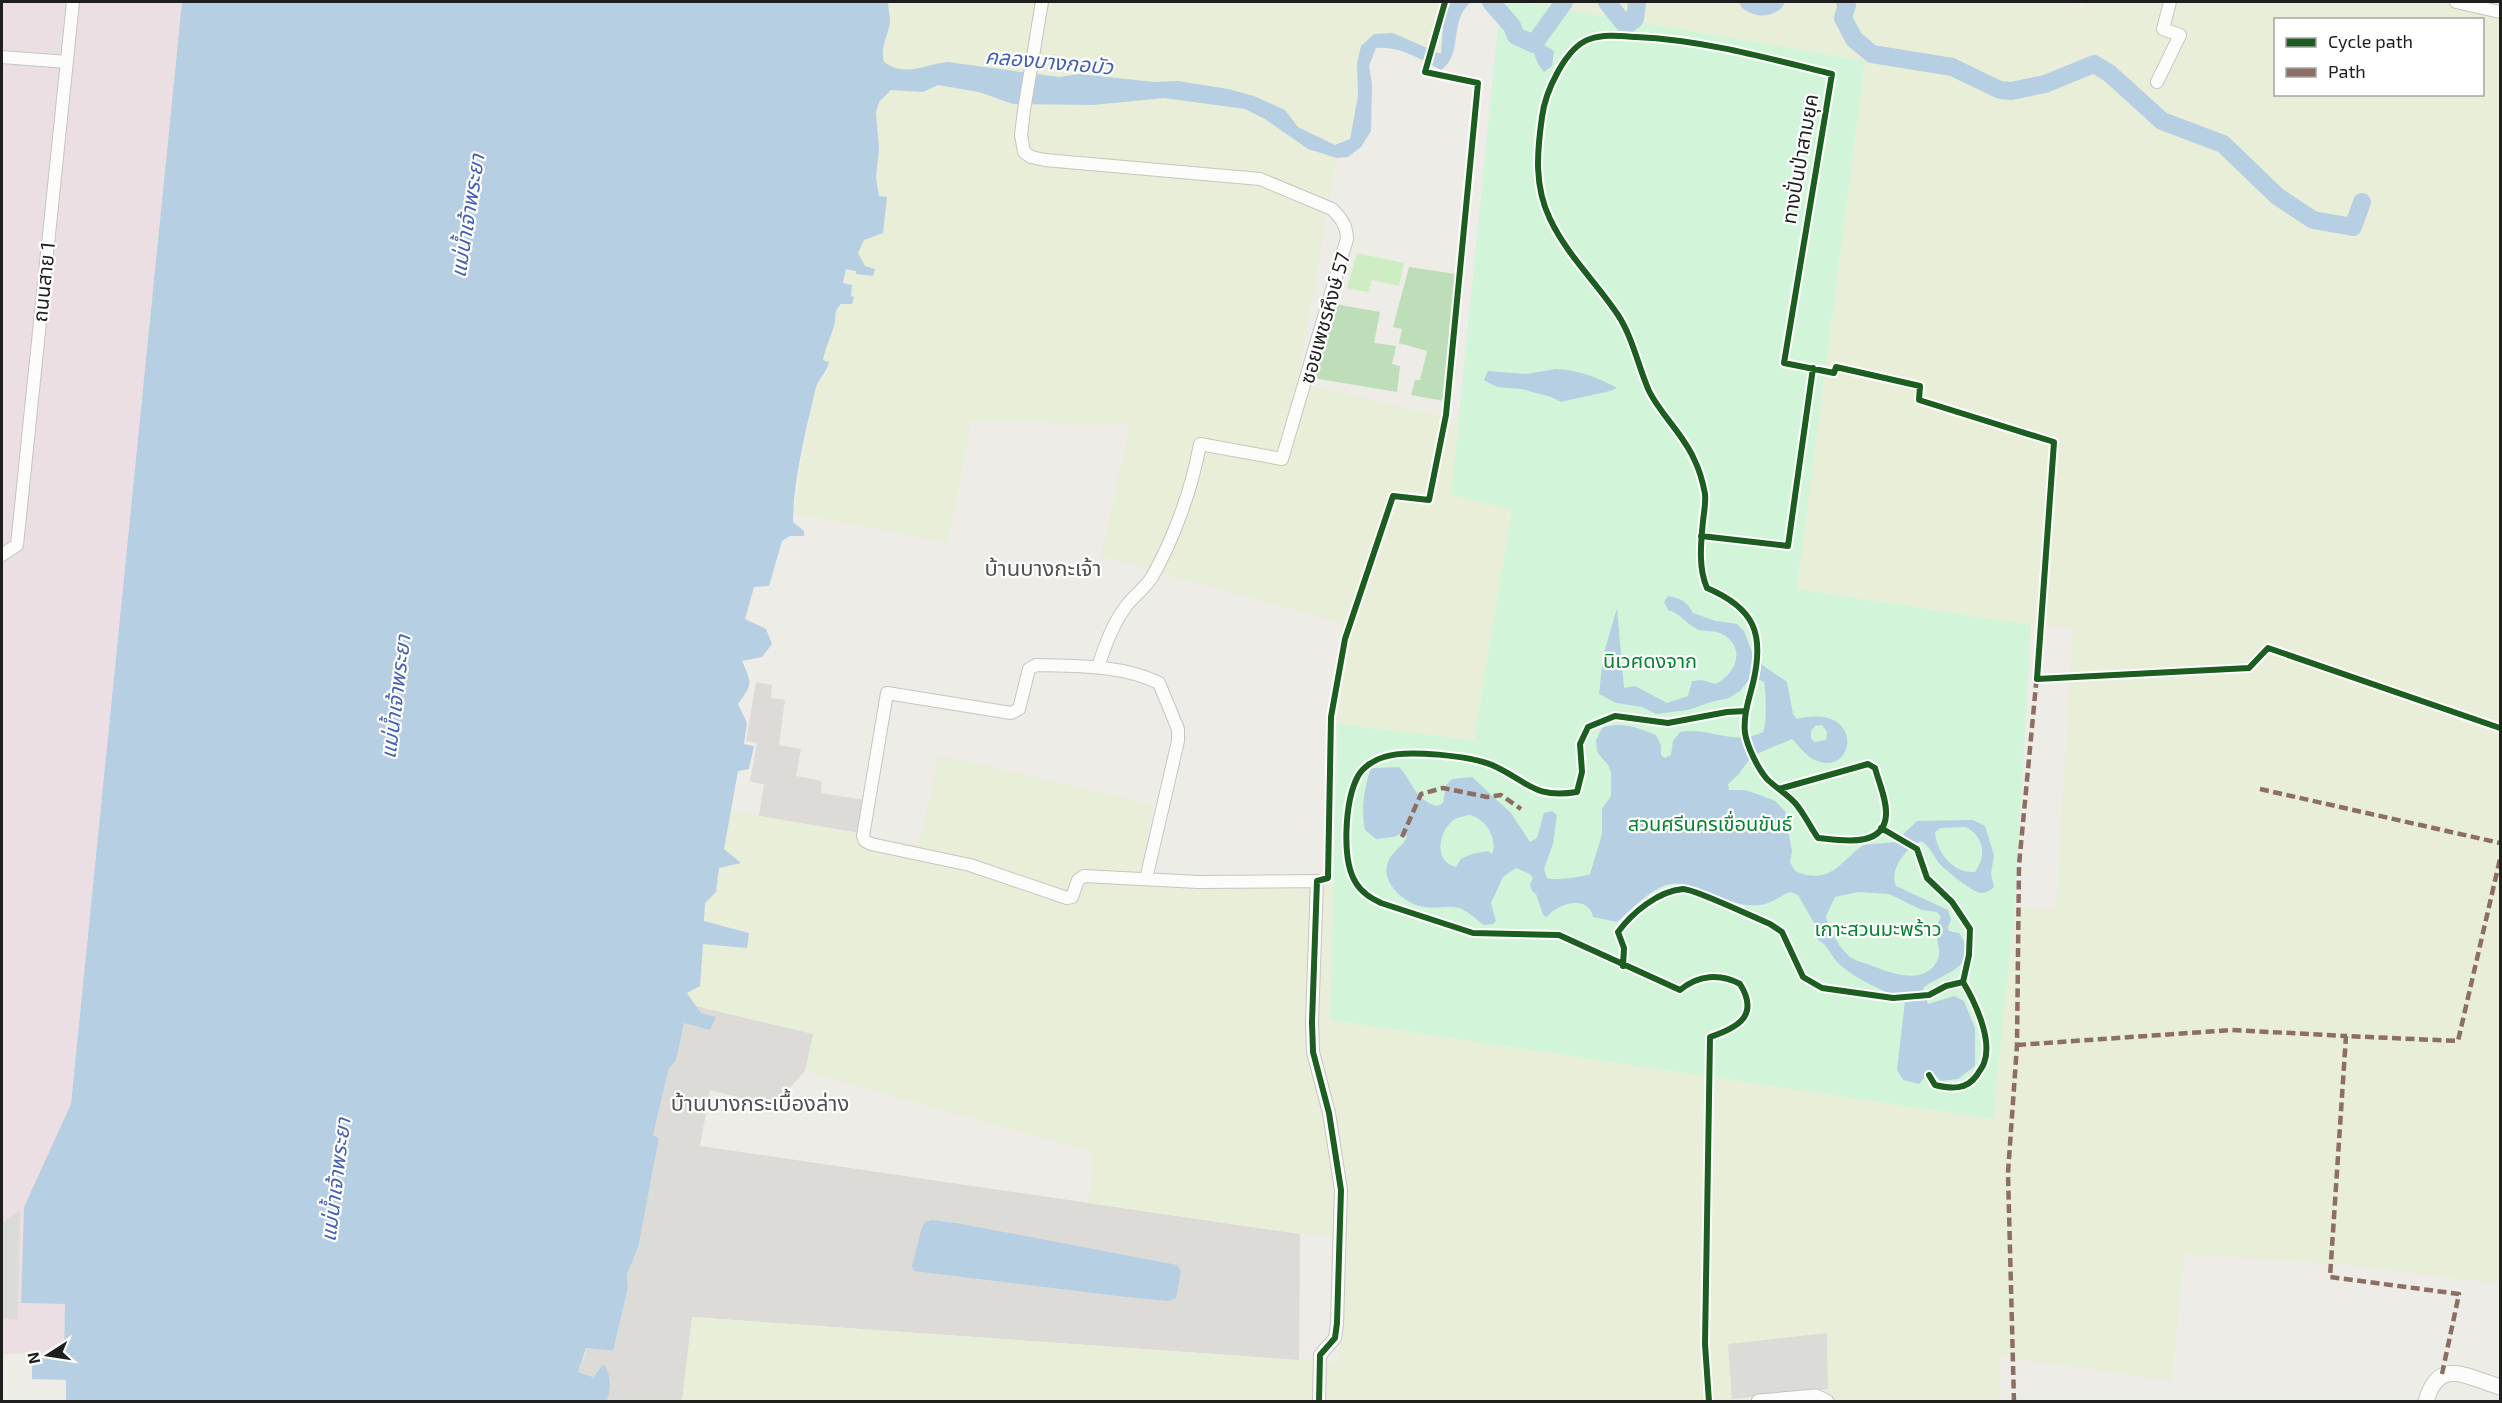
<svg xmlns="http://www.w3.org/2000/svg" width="2502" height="1403" viewBox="0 0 2502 1403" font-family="'Exo 2','Noto Sans Thai',sans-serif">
<rect width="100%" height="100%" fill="#edece6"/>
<path fill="#dcdbd8" d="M756,682L772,685L771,698L785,700L779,745L801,749L796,776L822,781L821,793L865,800L860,833L759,816L764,784L750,782L757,743L746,741Z
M696,1006L814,1034L805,1071L773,1106L710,1090L700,1146L1300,1234L1299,1360L692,1317L682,1401H607L611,1381L604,1364L593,1377L578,1372L587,1348L613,1351L628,1288L627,1274L638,1248L641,1224L651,1181L659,1138L653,1135L669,1068L676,1061L684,1023L716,1018L701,1013Z"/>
<path fill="#ebdfe3" d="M2,2H182L71,1104L24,1208L22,1303L65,1304L64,1354H2Z"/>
<path fill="#e9eed8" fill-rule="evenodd" d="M888,2H1471L1463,8L1458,20L1453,54L1449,65L1441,70L1406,52L1389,47L1376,48L1369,66L1372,84L1371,131L1361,147L1348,157L1337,158L1297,383L1457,420L1451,495L1512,509L1474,740L1338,724L1342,623L1101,556L1130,424L971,421L948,543L793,513L815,388L827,373L829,362L822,360L826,344L835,323L836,309L853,297L850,296L843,283L846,269L856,271V273L865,266L857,253L859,247L864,240L870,237L887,197L879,196L876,178L879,149L876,112L879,102L888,93L882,53L888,35L890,18Z
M1523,2H2056L2082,9L2084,2H2500V1284L2341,1264L2184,1254L2172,1381L1999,1356V1401L682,1402L692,1317L1338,1363L1348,1236L1300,1234L1088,1203L1093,1152L805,1071L813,1034L696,1006L687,993L700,986L703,944L746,948L749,932L704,921L705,903L716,892L731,809L759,816L919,845L939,755L1153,805L1139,886L1333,885L1330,1020L1993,1119L2015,907L2056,910L2073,627L2031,625L1797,589L1865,61ZM2276,20H2482V94H2276Z"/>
<path fill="#cfedc2" d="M1357,253L1404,263L1399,286L1372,280L1368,292L1347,288Z"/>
<path fill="#bedeb9" d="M1409,267L1456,274L1444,401L1411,395L1415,380H1420L1427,351L1399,343L1402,329L1393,327Z
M1335,304L1380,312L1374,343L1396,346L1392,364L1400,366L1397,392L1313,378Z"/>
<path fill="#d2f5da" d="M1501,2H1523L1865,61L1797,589L2031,625L2015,907L1993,1119L1330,1020L1338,724L1474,740L1512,510L1451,495L1499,17L1508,27L1509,38L1531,46L1538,64L1552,66L1519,30Z"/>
<path fill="#dbdbd8" d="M20,1210L18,1319H2V1223Z
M1827,1333L1828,1389L1732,1399L1728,1344Z"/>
<path fill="#b7cfe2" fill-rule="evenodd" d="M182,2H888C888,8 890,15 890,22C888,37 880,47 884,62C907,78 924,64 948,62L1059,77L1080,74L1154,82L1178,81L1228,89L1254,96L1285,110L1298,127L1335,145L1350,139L1358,96L1357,63L1361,46L1374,34L1393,33L1441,54L1444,12L1451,2H1471C1448,21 1464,54 1441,70C1420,59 1400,46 1376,48L1369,66L1372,84L1371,131L1361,147L1348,157L1337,158L1308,149L1265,119L1245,109L1164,98L1093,105L1013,104L979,92L938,85L923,92L891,90L879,102L876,112L879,149L876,178L879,196L887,197L883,233L864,240L858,253L865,266L875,269L873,276L856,274V271L846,269L843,283L852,285L851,296L854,297L852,304H841C834,311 836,313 835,322C834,329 825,349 823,360L829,362C827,373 817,379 815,391C806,430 793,481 793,522L804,531V536H790L782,541L769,586L754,587L745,619L766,629L772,644L762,657L742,661C752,684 753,683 738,704L747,723L744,744L754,746L749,769L738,771L724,849L741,863L719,868L716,892L705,903L704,921L749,933L747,948L703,944L700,986L687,993L701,1013L716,1017L710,1030L684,1023L676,1061L669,1068L653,1135L659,1138L638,1248L627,1274L628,1288L613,1351L586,1348L578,1372L593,1377L604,1364C612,1378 611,1386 607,1401H66V1380L32,1379V1354H64L65,1304L21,1303L24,1207L71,1104Z
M1485,2H1499L1514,20L1519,30L1554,51L1552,66L1544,72L1538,64L1531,46L1509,38L1508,27Z
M1556,369C1578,370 1597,377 1617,388L1610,391L1561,402L1551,397L1521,389L1497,387L1484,380L1488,371L1526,374Z
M1668,596C1680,598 1688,602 1693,613L1716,621L1737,624L1744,631L1755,660L1787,682L1793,714L1797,719C1868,702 1855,781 1813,759C1805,755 1798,745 1792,739L1752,756L1738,775L1728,784L1729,790H1745L1760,795L1775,801L1785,811L1792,851L1790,862L1795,871C1830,886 1839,863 1863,845L1895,842L1917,821L1973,820L1985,826L1994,855L1991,874L1994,887C1991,890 1986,893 1981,893C1972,892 1945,870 1939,863C1933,855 1930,846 1921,841C1906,848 1889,869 1896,886L1948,910L1951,920L1948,927L1949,931L1959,933C1984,967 1941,973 1923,988L1928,1004L1954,996L1964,1001L1975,1028V1066L1958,1079L1941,1081L1930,1071L1919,1084L1903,1080L1897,1070L1905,1001C1883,990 1858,981 1839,964C1831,957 1828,944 1818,940L1817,928L1798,895L1790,892C1780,896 1771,904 1760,905C1729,909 1694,879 1670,884C1649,889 1633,909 1617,922L1593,917C1589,894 1557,903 1547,917L1543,915L1536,894L1532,891L1530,884L1533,878L1530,874L1516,868L1503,877L1491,903L1496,921L1493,924L1484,925C1477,920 1470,913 1462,909C1451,904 1436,909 1424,907C1405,904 1380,883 1388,862C1392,852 1402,847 1407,837L1402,833L1394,837L1376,839L1365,830C1361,811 1364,786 1371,769L1374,768L1399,767C1413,781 1414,800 1437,806L1443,803L1446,785L1452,779L1472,777L1511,813L1530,842L1537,838L1544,813L1552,811L1557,815L1553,844L1544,869L1547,878C1553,881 1582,877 1590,874L1602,834V809L1611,796V772L1608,765L1597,752L1596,740L1602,728C1620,721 1638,728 1656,735L1661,745V755L1665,758L1671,755L1673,741L1680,732C1708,726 1735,747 1763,732C1767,722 1766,693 1764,682L1752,676L1740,691L1729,698L1711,702L1688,710L1656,714L1642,707L1616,703L1599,694L1603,656L1617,608L1624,688L1635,686L1667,703L1688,696L1692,681L1702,680L1715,684C1736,675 1747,647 1722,634C1715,630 1707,632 1699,630C1687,625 1680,613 1668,610L1664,602ZM1822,725L1827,732L1826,740L1814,742L1811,738V731L1815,726ZM1469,815C1486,818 1498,839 1492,854L1488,851L1472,854L1461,859L1456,867C1432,862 1439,829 1455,819C1459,817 1465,816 1469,815ZM1966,827C1984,837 1987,855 1975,872C1953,874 1936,851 1935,832L1941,828ZM1858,892L1889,894L1922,910L1937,912L1941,917C1930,936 1944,947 1937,961C1924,987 1888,972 1870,965C1863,962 1854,961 1849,956C1839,947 1828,928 1826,916L1835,897Z
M932,1220L962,1224L1177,1265L1181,1271L1176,1298L1169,1301L1127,1297L914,1271L912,1266L922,1227L925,1222Z"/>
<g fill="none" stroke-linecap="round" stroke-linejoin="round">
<path stroke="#b7cfe2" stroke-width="18" d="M1491,2L1512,26L1516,36L1534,44L1564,2
M1607,2L1626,26L1635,19L1637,2
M1749,2C1759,8 1766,8 1775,2
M1845,2L1847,5L1843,18L1854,39L1872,54L1952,67L2000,90L2011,91L2045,84L2094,64L2109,73L2162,121L2223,144L2277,196L2313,220L2353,227L2362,202"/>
<g stroke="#c5c5c2" stroke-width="14">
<path id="minor" d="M1042,2L1024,110L1021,135L1024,152L1031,157L1045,160L1260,179L1332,209C1341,218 1347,226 1347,239L1282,459L1200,444C1192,489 1174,538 1152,577C1145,588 1135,595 1127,605C1113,623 1105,645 1098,667
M2456,2L2500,12
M2,57L67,62
M2157,82L2180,35L2163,29L2170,2
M2,555L17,545L73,2
M1146,879L1178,741V729L1159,683C1122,665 1077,666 1036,665L1029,669L1019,709L1011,713L887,693L863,836L865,841L871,844L970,865L1067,898L1072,897L1078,880L1084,876L1198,882L1317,881L1312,1022L1313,1052L1329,1113L1341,1190L1337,1323L1335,1338L1320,1355L1319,1402"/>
</g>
<g stroke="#c5c5c2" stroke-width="17">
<path id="tertiary" d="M1759,1402L1816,1397L1826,1402
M2426,1402C2438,1356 2467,1377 2500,1387"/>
</g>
<use href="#minor" stroke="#fcfcfb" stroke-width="12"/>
<use href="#tertiary" stroke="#fcfcfb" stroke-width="15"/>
<path stroke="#8d6e63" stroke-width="4.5" stroke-dasharray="9 4.5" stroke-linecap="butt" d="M2260,789L2500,843
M1402,837L1421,794L1443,788L1487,797L1501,795L1521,809
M2017,1045L2232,1030L2346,1036
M2442,1374L2459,1294L2330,1277L2346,1036L2458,1041L2500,859
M2014,1402L2008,1173L2017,1045L2019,865L2037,674"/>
<g stroke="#fff" stroke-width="10">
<path id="cycleway" d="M1701,536L1788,546L1813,368
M1779,789L1868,764L1875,768C1879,783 1887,800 1886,815C1884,849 1840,840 1818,838C1810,827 1804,813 1795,803C1787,794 1776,788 1767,779C1758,769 1747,746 1745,733C1743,716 1749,699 1753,683C1765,633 1754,608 1707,588C1698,568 1701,542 1703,521C1704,512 1706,502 1705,494C1703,483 1699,469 1694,459C1683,434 1661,415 1649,391C1638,366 1633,338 1618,315C1596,282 1567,255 1550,219C1534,186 1537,152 1542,117C1545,93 1565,47 1590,39C1604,34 1621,36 1636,37C1703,40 1767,58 1832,74L1784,363L1834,373L1836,367L1920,386L1919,400L2054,442L2037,679L2249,668L2268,648L2500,728
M1881,828L1917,849L1927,878L1952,902L1970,929L1969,955L1963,982C1975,1002 1993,1040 1984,1063C1983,1067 1979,1071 1977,1075C1967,1090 1951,1089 1935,1085L1929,1075
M1623,966L1624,948L1618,932C1632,913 1658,891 1683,889C1695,889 1755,918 1770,924L1782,932L1803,977L1822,988L1893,998L1929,995L1946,986L1963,982
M1319,1402L1320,1355L1335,1338L1337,1323L1341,1190L1329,1113L1313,1052L1312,1022L1317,881L1328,878L1331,717L1345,639L1393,496L1429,500L1446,415L1478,83L1425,72L1445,2
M1709,1402L1705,1344L1710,1037C1737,1028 1760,1016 1740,984C1720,973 1698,975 1680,990L1559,935L1473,933L1381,903C1371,898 1362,893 1356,883C1341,860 1345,800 1358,776C1363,767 1374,760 1384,757C1406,749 1471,756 1492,765C1528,781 1533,799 1577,792L1582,772L1580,744L1588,727L1615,716L1668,723L1727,712L1746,711"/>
</g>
<use href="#cycleway" stroke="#1b5e20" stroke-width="6"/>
</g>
<g text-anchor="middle" stroke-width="4.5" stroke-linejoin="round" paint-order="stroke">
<g font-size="20" fill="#1e1e1e" stroke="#fff">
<text transform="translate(1800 159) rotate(-80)" y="7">ทางปั่นป่าสามยุค</text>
<text transform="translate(44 282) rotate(-84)" y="7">ถนนสาย 1</text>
<text transform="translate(1325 318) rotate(-74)" y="7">ซอยเพชรหึงษ์ 57</text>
</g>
<g font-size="20" fill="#03842d" stroke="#fff">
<text x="1650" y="668">นิเวศดงจาก</text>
<text x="1710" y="831">สวนศรีนครเขื่อนขันธ์</text>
<text x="1878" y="936">เกาะสวนมะพร้าว</text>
</g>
<g font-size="21" font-style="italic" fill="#4361b4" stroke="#fff">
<text transform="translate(1049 62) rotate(5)" y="7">คลองบางกอบัว</text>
<text transform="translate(468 216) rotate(-81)" y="7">แม่น้ำเจ้าพระยา</text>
<text transform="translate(396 697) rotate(-83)" y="7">แม่น้ำเจ้าพระยา</text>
<text transform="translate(336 1180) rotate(-83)" y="7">แม่น้ำเจ้าพระยา</text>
</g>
<g font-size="22" fill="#515151" stroke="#fff">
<text x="1043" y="576">บ้านบางกะเจ้า</text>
<text x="760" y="1111">บ้านบางกระเบื้องล่าง</text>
</g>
</g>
<rect width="2502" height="1403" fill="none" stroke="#1e1e1e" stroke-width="6"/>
<rect x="2274" y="18" width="210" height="78" fill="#ffffff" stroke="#a5a5a5" stroke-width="1.5"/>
<rect x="2286" y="38" width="30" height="9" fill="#1b5e20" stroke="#a5a5a5" stroke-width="1.5"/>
<text x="2328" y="48" font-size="18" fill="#1e1e1e">Cycle path</text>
<rect x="2286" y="68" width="30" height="9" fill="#8d6e63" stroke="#a5a5a5" stroke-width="1.5"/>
<text x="2328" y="78" font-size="18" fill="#1e1e1e">Path</text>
<g transform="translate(48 1355) rotate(258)" stroke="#ffffff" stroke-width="4.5" paint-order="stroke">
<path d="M0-4.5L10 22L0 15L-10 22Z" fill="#1e1e1e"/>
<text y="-9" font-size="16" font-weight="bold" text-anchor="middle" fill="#1e1e1e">N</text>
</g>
</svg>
